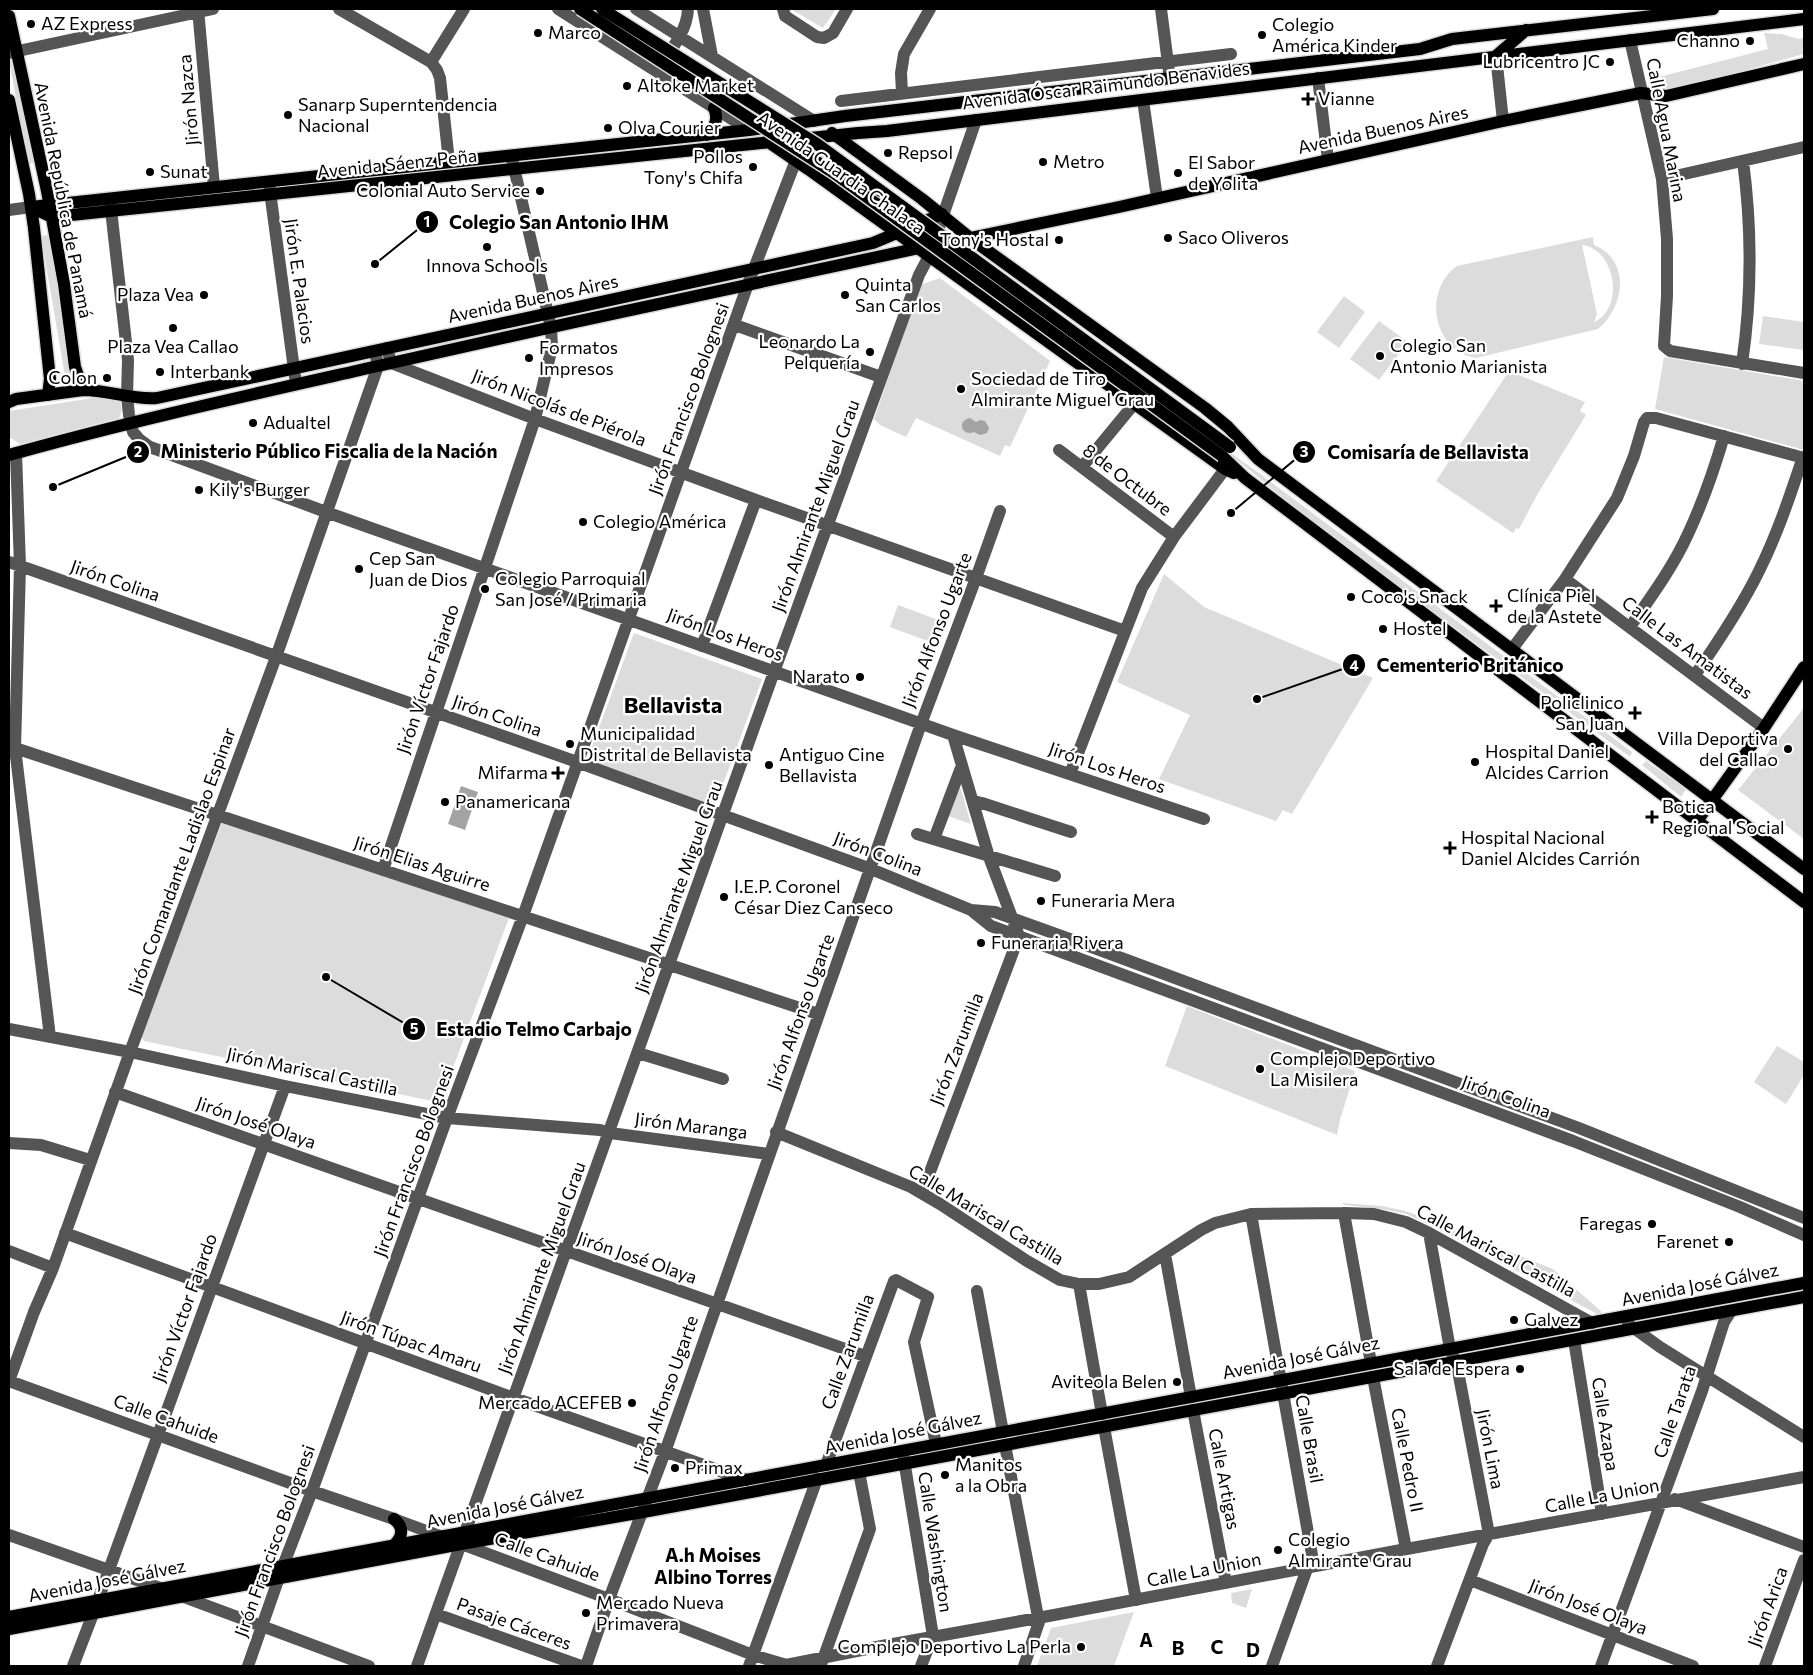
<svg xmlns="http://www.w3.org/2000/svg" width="1813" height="1675" viewBox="0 0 1813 1675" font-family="Commissioner,sans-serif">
<rect width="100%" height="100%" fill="#fff"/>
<path fill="#dcdcdc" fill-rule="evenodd" d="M794,9H836L823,28L794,11Z
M1764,33L1782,34L1798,39L1804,38V54L1674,89L1652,86L1651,79L1768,49Z
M14,59L34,163L28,164L9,60Z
M49,235L56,279L63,287L75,371L71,377L65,376L41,236Z
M1593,237L1594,245C1631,260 1625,307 1598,329L1476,358C1433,351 1422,291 1457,266ZM1582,245C1616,249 1625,309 1594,322L1597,314Z
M940,278L1050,361L1010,447L1005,445L1000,456L916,418L906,437L880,425L874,419L920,285Z
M1344,296L1365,312L1339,348L1317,332Z
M1763,316L1804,322V350L1759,344Z
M1379,321L1408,342L1379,380L1350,359Z
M1664,357L1804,381V450L1655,409Z
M1509,371L1585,402L1580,411L1586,415L1537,495L1519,529L1516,528L1513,533L1436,481Z
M112,395C122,401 124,408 119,418L20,444L9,437V411Z
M1214,441L1263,476L1632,752L1630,757L1325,532Z
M1164,574L1204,607L1373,678L1292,814L1283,810L1276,821L1159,779L1190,715L1117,682Z
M898,605L941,621L933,643L890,627Z
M634,633L762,679L715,806L587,760Z
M1804,708V839L1738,790Z
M1646,761L1686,789L1681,797L1642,765Z
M956,788L961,789L971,824L948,816Z
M223,820L509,918L442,1097L437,1102L144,1041L141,1036Z
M1187,1006L1355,1071L1340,1120L1337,1135L1165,1066Z
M1777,1046L1804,1062V1075L1786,1104L1754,1082Z
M1342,1203L1382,1206L1406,1211L1553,1269L1601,1311V1314H1597L1437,1228L1406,1214L1382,1209L1344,1205Z
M1252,1589L1246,1608L1232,1603L1231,1593Z
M1134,1612L1114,1666H1037L1051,1628Z"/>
<path fill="#a3a3a3" d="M970,418L976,422L980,420L985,421L989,428L987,433L980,435L974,432C962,437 956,421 970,418Z
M461,786L478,792L465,830L448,824Z"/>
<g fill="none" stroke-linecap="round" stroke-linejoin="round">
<g stroke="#dbdbdb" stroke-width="15">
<path id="major" d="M9,16L47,191L64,284L75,367L83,390
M1496,56L1526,30
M9,100L29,194L34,228L50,379L48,395
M832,133L922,199L970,238L1205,408L1228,427L1258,459L1804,869
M707,135C715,127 719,119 714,108
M767,141L808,169L1225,469L1234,473
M31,207L52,217L858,133L887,131L1804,19
M31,207L749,130L845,116L1420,49L1452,39L1713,9
M970,238L1119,207L1503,121L1641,93L1666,96L1804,64
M9,402L16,399L83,390C108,390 132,400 157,398L873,243L942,214
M9,455C130,421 254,394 378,366C558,325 738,286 919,248
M1222,456L1245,478L1804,902
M1697,821L1764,728L1804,667
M394,1519C404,1527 403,1537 394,1545
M9,1617L1804,1283
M9,1629L461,1544L643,1512L1804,1297"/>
</g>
<path stroke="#555" stroke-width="12" d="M198,9L214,187
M339,9L431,62
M558,9L749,130
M636,9L814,121
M703,9L712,56
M783,9L785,16L817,37L824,38L833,33L847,9
M1161,9L1170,79
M1630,40L1662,179L1667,239V296L1664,346L1670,351L1804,373
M9,53L213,9
M1496,56L1503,121
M656,71C669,52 687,33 688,9
M1318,78L1328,160
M902,93L901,73L904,54L930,9
M1143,100L1157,198
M841,101L1231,54
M449,162L440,78L437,70L431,62L464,9
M1662,179L1804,147
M269,184L296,384
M110,201L128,360L127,396L129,415L133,432L139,439L150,447L326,512L953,735L1204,819
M9,210L31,207
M735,325L881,377
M387,348L391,363L535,419L756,500L1125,631
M1742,364C1752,296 1752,229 1743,161
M1059,450L1174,537
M16,453L20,566L15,748L50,1037
M1082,467L1134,404
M9,562L577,762L871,869L971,910L991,926L1573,1141L1740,1207L1804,1235
M1565,579L1764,728
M1630,627C1651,597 1673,567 1688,534C1703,502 1714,470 1724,436
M702,646L756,500
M1512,649L1565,579L1617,498L1634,456L1644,422L1647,418H1656L1804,458
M1695,675C1718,642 1741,608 1759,571C1777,535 1790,496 1803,457
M9,749L15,748L818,1014
M1070,774L1142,588L1174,537L1225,469
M973,801L982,803L1071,832
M917,834L1055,876
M934,839L962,765
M383,870L535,419L552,347L551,327L512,159
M971,910L995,912L1089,946L1579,1128L1804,1218
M9,1029L130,1052L285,1086L447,1118L600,1130L610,1133L769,1154
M638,1053L723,1079
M115,1092L865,1356
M776,1132L911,1187L940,1204L1027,1261L1060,1280L1079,1284H1099L1129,1277L1201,1230L1215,1223L1251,1214L1344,1213L1374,1214L1406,1222L1429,1233L1592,1323
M9,1143L41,1145L90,1160
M922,1193L1019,936L989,857L953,735
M1344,1213L1371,1363
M1251,1214L1312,1555L1272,1666
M65,1233L514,1398L746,1480
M1429,1233L1450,1349L1456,1362L1458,1371L1489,1534L1483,1544L1437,1666
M9,1251L53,1268
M1165,1254L1191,1397
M1079,1284L1102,1414
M977,1291L1003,1432
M1628,1324L1660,1347L1804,1437
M1574,1340L1602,1514
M1373,1377L1406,1549
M9,1381L34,1312L53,1268L130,1052L276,657L378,366L375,351
M9,1381L312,1491L394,1519L609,1599L753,1655L790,1666
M1193,1410L1226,1583
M1104,1427L1136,1600
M1005,1445L1039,1622L1024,1666
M903,1454L933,1636L921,1666
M826,1465L894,1281L896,1280L928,1297L914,1342L936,1444
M1675,1499L1804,1547
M9,1535L160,1588
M1470,1580L1693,1666
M181,1596L369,1666
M98,1600L285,1086
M436,1614L581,1666
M822,1662L870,1529L859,1472
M786,1665L882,1646L1038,1618L1401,1550L1804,1477
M73,1666L93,1614
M248,1666L283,1566L312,1491L447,1118L523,916L748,284L796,160
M417,1666L774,672L919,275L929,256L976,120
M586,1666L609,1599L665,1452L921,724L976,578L1000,511
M749,1666L817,1479
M1601,1666L1702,1391L1724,1322L1731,1311
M1765,1666L1804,1560"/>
<use href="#major" stroke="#000" stroke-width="12"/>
<g stroke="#dbdbdb" stroke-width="15" stroke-linecap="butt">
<path id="major-bridge" d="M580,9L834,173L1222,456
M602,9L817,144L1230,447"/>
</g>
<use href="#major-bridge" stroke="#000" stroke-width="12"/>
</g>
<g fill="#000" stroke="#fff" stroke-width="2">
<circle cx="31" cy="24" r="5"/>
<circle cx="538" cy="33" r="5"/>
<circle cx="1262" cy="35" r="5"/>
<circle cx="1750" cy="41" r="5"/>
<circle cx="1610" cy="62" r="5"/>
<circle cx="627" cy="86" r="5"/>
<path d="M1305.5 91.5h5v5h5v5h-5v5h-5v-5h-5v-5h5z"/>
<circle cx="288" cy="115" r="5"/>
<circle cx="608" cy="128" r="5"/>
<circle cx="888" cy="153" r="5"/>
<circle cx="1043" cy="162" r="5"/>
<circle cx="753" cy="167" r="5"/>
<circle cx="150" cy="172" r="5"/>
<circle cx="1178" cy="173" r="5"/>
<circle cx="540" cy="191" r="5"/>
<circle cx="1168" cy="238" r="5"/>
<circle cx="1059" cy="240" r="5"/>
<circle cx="487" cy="247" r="5"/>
<circle cx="204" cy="295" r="5"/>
<circle cx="845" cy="295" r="5"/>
<circle cx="173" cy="328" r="5"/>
<circle cx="870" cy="352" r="5"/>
<circle cx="1380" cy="356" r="5"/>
<circle cx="529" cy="358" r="5"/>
<circle cx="160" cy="372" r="5"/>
<circle cx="107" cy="378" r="5"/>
<circle cx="961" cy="389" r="5"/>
<circle cx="253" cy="423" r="5"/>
<circle cx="199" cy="490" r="5"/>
<circle cx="583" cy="522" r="5"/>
<circle cx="359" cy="569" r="5"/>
<circle cx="485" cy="589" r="5"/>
<circle cx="1351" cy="597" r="5"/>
<path d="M1493.5 598.5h5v5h5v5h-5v5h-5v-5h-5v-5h5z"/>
<circle cx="1383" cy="629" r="5"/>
<circle cx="860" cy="677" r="5"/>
<path d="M1632.5 705.5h5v5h5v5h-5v5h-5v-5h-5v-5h5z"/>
<circle cx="570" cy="744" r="5"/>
<circle cx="1788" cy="749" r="5"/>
<circle cx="1475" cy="762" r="5"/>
<circle cx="769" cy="765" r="5"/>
<path d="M555.5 765.5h5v5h5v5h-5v5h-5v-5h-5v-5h5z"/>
<circle cx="445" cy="802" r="5"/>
<path d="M1649.5 809.5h5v5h5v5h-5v5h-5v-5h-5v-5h5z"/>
<path d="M1447.5 840.5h5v5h5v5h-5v5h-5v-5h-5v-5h5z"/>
<circle cx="724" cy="897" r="5"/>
<circle cx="1041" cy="901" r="5"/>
<circle cx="981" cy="943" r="5"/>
<circle cx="1260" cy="1069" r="5"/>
<circle cx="1652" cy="1224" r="5"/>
<circle cx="1729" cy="1242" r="5"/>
<circle cx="1514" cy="1320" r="5"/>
<circle cx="1520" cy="1369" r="5"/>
<circle cx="1177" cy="1382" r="5"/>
<circle cx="632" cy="1403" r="5"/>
<circle cx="675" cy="1468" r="5"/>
<circle cx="945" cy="1475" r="5"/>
<circle cx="1278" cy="1550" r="5"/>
<circle cx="586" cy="1613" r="5"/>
<circle cx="1081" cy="1647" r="5"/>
</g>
<g text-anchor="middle" stroke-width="4.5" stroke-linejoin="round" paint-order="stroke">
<g font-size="18" fill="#000" stroke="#fff" text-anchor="start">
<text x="41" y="30">AZ Express</text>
<text x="1272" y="31">Colegio<tspan x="1272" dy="21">América Kinder</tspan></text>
<text x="548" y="39">Marco</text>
<text x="1740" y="47" text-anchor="end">Channo</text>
<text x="1600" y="68" text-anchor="end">Lubricentro JC</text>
<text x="637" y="92">Altoke Market</text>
<text x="1318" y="105">Vianne</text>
<text x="298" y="111">Sanarp Superntendencia<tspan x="298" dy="21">Nacional</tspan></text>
<text x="618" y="134">Olva Courier</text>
<text x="898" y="159">Repsol</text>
<text x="743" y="163" text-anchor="end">Pollos<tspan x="743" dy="21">Tony's Chifa</tspan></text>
<text x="1053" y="168">Metro</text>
<text x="1188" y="169">El Sabor<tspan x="1188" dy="21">de Yolita</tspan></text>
<text x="160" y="178">Sunat</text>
<text x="530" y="197" text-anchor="end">Colonial Auto Service</text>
<text x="1178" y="244">Saco Oliveros</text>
<text x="1049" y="246" text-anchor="end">Tony's Hostal</text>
<text x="487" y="272" text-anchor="middle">Innova Schools</text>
<text x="855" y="291">Quinta<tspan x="855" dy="21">San Carlos</tspan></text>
<text x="194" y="301" text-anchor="end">Plaza Vea</text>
<text x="860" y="348" text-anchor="end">Leonardo La<tspan x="860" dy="21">Pelquería</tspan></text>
<text x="1390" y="352">Colegio San<tspan x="1390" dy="21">Antonio Marianista</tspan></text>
<text x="173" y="353" text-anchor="middle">Plaza Vea Callao</text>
<text x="539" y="354">Formatos<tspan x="539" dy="21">Impresos</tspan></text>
<text x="170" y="378">Interbank</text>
<text x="97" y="384" text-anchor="end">Colon</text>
<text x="971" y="385">Sociedad de Tiro<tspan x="971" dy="21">Almirante Miguel Grau</tspan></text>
<text x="263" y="429">Adualtel</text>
<text x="209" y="496">Kily's Burger</text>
<text x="593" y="528">Colegio América</text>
<text x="369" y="565">Cep San<tspan x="369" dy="21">Juan de Dios</tspan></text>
<text x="495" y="585">Colegio Parroquial<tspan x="495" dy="21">San José / Primaria</tspan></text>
<text x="1507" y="602">Clínica Piel<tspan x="1507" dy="21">de la Astete</tspan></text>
<text x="1361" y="603">Coco's Snack</text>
<text x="1393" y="635">Hostel</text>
<text x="850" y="683" text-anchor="end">Narato</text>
<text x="1624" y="709" text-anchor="end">Policlinico<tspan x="1624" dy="21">San Juan</tspan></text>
<text x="580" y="740">Municipalidad<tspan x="580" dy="21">Distrital de Bellavista</tspan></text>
<text x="1778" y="745" text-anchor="end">Villa Deportiva<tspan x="1778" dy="21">del Callao</tspan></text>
<text x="1485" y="758">Hospital Daniel<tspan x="1485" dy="21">Alcides Carrion</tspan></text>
<text x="779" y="761">Antiguo Cine<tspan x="779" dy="21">Bellavista</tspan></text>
<text x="548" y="779" text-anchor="end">Mifarma</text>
<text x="455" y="808">Panamericana</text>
<text x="1662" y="813">Botica<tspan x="1662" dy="21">Regional Social</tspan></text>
<text x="1461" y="844">Hospital Nacional<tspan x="1461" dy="21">Daniel Alcides Carrión</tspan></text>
<text x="734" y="893">I.E.P. Coronel<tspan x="734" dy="21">César Diez Canseco</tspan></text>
<text x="1051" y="907">Funeraria Mera</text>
<text x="991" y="949">Funeraria Rivera</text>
<text x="1270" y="1065">Complejo Deportivo<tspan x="1270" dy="21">La Misilera</tspan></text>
<text x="1642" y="1230" text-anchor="end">Faregas</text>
<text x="1719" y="1248" text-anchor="end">Farenet</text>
<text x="1524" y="1326">Galvez</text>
<text x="1510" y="1375" text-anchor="end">Sala de Espera</text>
<text x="1167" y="1388" text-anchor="end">Aviteola Belen</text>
<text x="622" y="1409" text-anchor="end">Mercado ACEFEB</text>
<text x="955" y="1471">Manitos<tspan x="955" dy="21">a la Obra</tspan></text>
<text x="685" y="1474">Primax</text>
<text x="1288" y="1546">Colegio<tspan x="1288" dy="21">Almirante Grau</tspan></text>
<text x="596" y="1609">Mercado Nueva<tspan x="596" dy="21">Primavera</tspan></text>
<text x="1071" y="1653" text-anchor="end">Complejo Deportivo La Perla</text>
</g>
<g font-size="18" fill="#000" stroke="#fff">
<text transform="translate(1106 86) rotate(-7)" y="6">Avenida Óscar Raimundo Benavides</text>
<text transform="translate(189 100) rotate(-95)" y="6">Jirón Nazca</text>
<text transform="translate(1383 130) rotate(-12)" y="6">Avenida Buenos Aires</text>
<text transform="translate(1666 130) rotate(79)" y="6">Calle Agua Marina</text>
<text transform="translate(397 164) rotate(-6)" y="6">Avenida Sáenz Peña</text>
<text transform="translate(841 173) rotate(35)" y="6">Avenida Guardia Chalaca</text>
<text transform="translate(63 200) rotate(79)" y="6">Avenida República de Panamá</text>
<text transform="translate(299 281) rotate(82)" y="6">Jirón E. Palacios</text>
<text transform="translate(533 299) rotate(-12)" y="6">Avenida Buenos Aires</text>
<text transform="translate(689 399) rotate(-70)" y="6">Jirón Francisco Bolognesi</text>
<text transform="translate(559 408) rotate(21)" y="6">Jirón Nicolás de Piérola</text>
<text transform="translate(1127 480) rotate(37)" y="6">8 de Octubre</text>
<text transform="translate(816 506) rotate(-70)" y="6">Jirón Almirante Miguel Grau</text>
<text transform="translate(115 581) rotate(19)" y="6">Jirón Colina</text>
<text transform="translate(937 630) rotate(-69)" y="6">Jirón Alfonso Ugarte</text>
<text transform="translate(725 635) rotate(20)" y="6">Jirón Los Heros</text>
<text transform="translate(1687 648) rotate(37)" y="6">Calle Las Amatistas</text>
<text transform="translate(428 679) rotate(-71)" y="6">Jirón Víctor Fajardo</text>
<text transform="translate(497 716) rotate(19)" y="6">Jirón Colina</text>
<text transform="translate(1107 768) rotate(19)" y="6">Jirón Los Heros</text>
<text transform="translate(878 854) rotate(21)" y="6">Jirón Colina</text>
<text transform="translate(182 861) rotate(-70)" y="6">Jirón Comandante Ladislao Espinar</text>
<text transform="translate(422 864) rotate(18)" y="6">Jirón Elias Aguirre</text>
<text transform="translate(679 887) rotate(-70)" y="6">Jirón Almirante Miguel Grau</text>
<text transform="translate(801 1012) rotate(-70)" y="6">Jirón Alfonso Ugarte</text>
<text transform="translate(957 1049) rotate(-69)" y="6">Jirón Zarumilla</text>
<text transform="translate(312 1072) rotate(12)" y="6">Jirón Mariscal Castilla</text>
<text transform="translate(1506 1097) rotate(20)" y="6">Jirón Colina</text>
<text transform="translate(256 1123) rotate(19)" y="6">Jirón José Olaya</text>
<text transform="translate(691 1126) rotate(7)" y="6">Jirón Maranga</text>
<text transform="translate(414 1161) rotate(-70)" y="6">Jirón Francisco Bolognesi</text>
<text transform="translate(986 1215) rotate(31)" y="6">Calle Mariscal Castilla</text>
<text transform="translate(1496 1251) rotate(28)" y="6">Calle Mariscal Castilla</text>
<text transform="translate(637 1258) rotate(19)" y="6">Jirón José Olaya</text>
<text transform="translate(542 1268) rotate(-70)" y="6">Jirón Almirante Miguel Grau</text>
<text transform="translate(1700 1285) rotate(-11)" y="6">Avenida José Gálvez</text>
<text transform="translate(185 1308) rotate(-70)" y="6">Jirón Víctor Fajardo</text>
<text transform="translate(411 1342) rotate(20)" y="6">Jirón Túpac Amaru</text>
<text transform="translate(848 1352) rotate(-70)" y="6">Calle Zarumilla</text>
<text transform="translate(1301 1358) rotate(-11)" y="6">Avenida José Gálvez</text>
<text transform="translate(666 1394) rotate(-71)" y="6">Jirón Alfonso Ugarte</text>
<text transform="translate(1675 1412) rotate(-71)" y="6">Calle Tarata</text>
<text transform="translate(166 1419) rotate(20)" y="6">Calle Cahuide</text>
<text transform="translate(1605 1424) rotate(81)" y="6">Calle Azapa</text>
<text transform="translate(903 1433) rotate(-11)" y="6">Avenida José Gálvez</text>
<text transform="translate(1309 1439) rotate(80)" y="6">Calle Brasil</text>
<text transform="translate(1490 1449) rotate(79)" y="6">Jirón Lima</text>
<text transform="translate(1407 1460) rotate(79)" y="6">Calle Pedro II</text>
<text transform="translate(1224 1479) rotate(79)" y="6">Calle Artigas</text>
<text transform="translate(1602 1496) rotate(-11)" y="6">Calle La Union</text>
<text transform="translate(505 1507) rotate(-11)" y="6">Avenida José Gálvez</text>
<text transform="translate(275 1541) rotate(-70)" y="6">Jirón Francisco Bolognesi</text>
<text transform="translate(935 1542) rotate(81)" y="6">Calle Washington</text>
<text transform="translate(547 1557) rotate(20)" y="6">Calle Cahuide</text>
<text transform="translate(1204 1570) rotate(-11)" y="6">Calle La Union</text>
<text transform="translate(107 1581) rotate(-11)" y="6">Avenida José Gálvez</text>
<text transform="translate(1588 1607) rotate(21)" y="6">Jirón José Olaya</text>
<text transform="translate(1768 1607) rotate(-70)" y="6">Jirón Arica</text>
<text transform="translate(514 1624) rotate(20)" y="6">Pasaje Cáceres</text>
</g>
<g font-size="19" font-weight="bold" fill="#000" stroke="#fff">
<text x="713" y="1562">A.h Moises<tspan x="713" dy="22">Albino Torres</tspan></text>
<text x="1146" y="1647">A</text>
<text x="1217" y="1654">C</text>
<text x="1178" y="1655">B</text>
<text x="1253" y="1657">D</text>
</g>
<g font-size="22" font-weight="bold" fill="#000" stroke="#fff">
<text x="673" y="713">Bellavista</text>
</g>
</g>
<path fill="none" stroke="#000" stroke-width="2" d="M375 264L427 222M53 487L138 452M1231 513L1304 452M1257 699L1354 665M326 977L414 1029"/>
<g fill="#000" stroke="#fff" stroke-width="2">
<circle cx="375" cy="264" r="5"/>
<circle cx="53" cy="487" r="5"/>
<circle cx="1231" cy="513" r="5"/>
<circle cx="1257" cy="699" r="5"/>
<circle cx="326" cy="977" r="5"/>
<circle cx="427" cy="222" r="12"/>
<circle cx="138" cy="452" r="12"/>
<circle cx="1304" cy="452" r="12"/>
<circle cx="1354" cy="665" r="12"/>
<circle cx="414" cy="1029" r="12"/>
</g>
<g font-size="15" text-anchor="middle" font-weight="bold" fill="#fff">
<text x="427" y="227">1</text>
<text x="138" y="457">2</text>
<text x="1304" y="457">3</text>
<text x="1354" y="671">4</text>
<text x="414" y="1034">5</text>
</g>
<g font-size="19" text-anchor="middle" font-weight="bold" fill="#000" stroke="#fff" stroke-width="4.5" stroke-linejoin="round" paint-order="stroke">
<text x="559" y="229">Colegio San Antonio IHM</text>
<text x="329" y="458">Ministerio Público Fiscalia de la Nación</text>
<text x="1428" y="459">Comisaría de Bellavista</text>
<text x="1470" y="672">Cementerio Británico</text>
<text x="534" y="1036">Estadio Telmo Carbajo</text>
</g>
<rect width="1813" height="1675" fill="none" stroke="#000000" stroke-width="20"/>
</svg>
